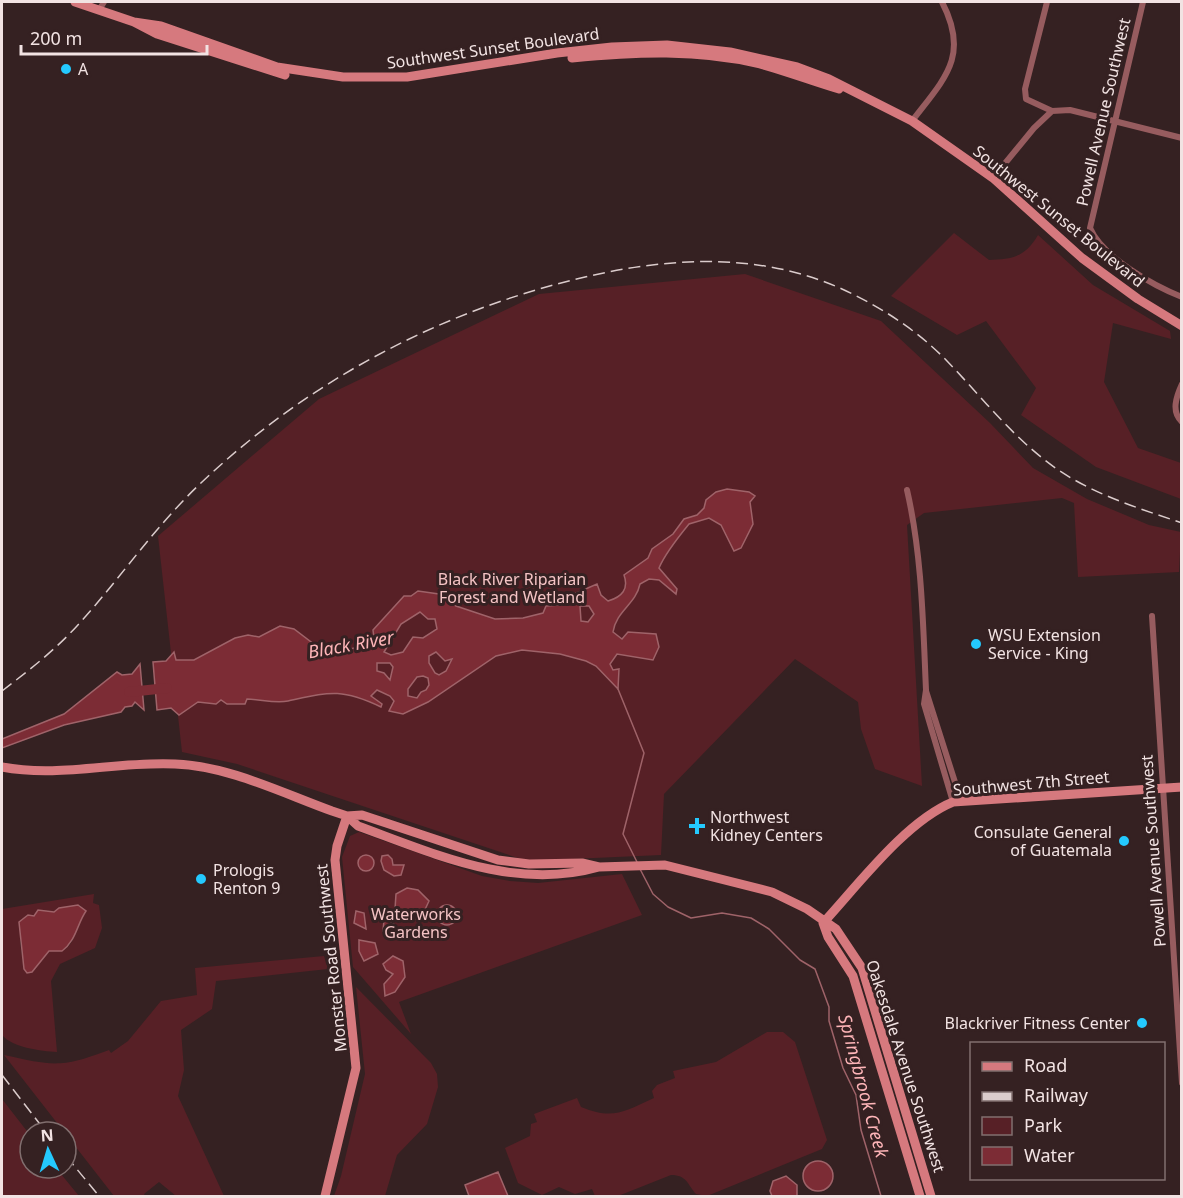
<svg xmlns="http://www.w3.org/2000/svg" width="1183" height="1198" viewBox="0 0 1183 1198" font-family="'Noto Sans',sans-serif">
<rect width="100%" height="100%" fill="#352122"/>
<path fill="#572026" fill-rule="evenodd" d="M954,233L989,260C1013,259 1025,257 1038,235L1093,285L1170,331L1171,339L1113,323L1104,382L1138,448L1181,463V499L1096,467L1021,415L1036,388L986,321L957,335L891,296Z
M745,274L881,321L990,423L1033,468L1087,499L1149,525L1181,532L1179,572L1078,577L1074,503L1062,498L924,513L907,525L922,786L875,769L861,729L858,702L795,659L664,794L661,855L527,861L237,764L182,752L158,536L319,399L539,294Z
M359,832L482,876L510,881L538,883L622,874L642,915L399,1002L411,1034L353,967L342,857L350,836Z
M94,894L93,903L99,905L102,928L95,948L60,964L51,981L57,1052C41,1051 13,1048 2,1035V909ZM76,905H80L85,913C75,922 77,950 58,951C55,951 52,950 49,951L31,973L24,968L20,943L21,919L34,917L37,912H54Z
M324,956L328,969L216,981L212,1009L181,1030L184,1070L178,1096L224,1196H176L159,1182L144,1194L145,1196H114L4,1055C54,1066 61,1068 109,1050L111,1053L128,1041L161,1001L197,995L195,968Z
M356,987L431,1063L437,1074L438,1087L427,1124L397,1155L385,1196H334L341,1176L365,1074Z
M767,1032H783L795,1042L827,1140L822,1149L707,1196L696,1194C687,1184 687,1175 671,1175L618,1196H595L592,1189L575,1194L559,1187L542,1195L518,1183L505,1148L530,1136L531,1124L537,1122L534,1114L577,1098L581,1107C613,1120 623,1112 654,1098L652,1091L657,1085L675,1078L673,1071L716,1062Z
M2,1099L30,1135V1168H56L79,1196H2Z"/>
<path fill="#7c2c35" stroke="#9f6369" stroke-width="1.5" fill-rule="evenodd" d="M727,489L749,492L755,496L750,502L753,524L741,548L734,551L721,525L709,518L689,524C680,535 664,556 659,568L677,589L676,594L659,580L649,579L640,584C636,604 616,611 613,632L622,639L628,632L656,634L659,647L653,660L617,654L610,664L613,670L619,669L618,689L596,666L586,661L560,654L522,650L496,656L428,702L403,714L389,711L394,701L390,696L377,690L371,696L382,704L381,707C341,688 330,692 288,701C275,704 260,699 247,699L245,704H227L221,700L216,704L198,702L179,715L171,708L157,710L153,662L166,661L174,652L176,660H194L235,638L248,635L259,637L280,626L294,629L323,651C340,650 361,651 374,638L373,630L404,596H411L418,591L439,594L456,606L495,619L523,618L543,613L546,606L559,605L567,597L597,584L601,595L608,601C622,597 629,589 624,575L648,558L652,549L673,534L684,519L697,515L704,508L706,500L716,492ZM580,606H589L594,614L588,622L581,621ZM420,612L428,619H435L437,629L423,638L413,637L403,652L391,655L384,652L401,624ZM436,652L445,661L452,659L446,671L439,675L435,673L429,663V656ZM377,663H390L393,667L390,680L384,673L377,671ZM423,676L428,678L429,685L426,690L421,692L417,698L408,696V689L417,677Z
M140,664L144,710L135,702L132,706L125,707L121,712L64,725L2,748V739L64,714L117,672L122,675L132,674Z
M388,855L392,859L393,865H404L401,875L394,876L384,870L381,861L382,856Z
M358 863a8 8 0 1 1 16 0a8 8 0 1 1-16 0Z
M407,888L418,890L429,901L422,916L415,919L395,909L396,894Z
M437 915a10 10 0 1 1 20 0a10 10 0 1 1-20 0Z
M78,905L86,911C77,924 76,941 62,951H49L32,972L27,973L24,969L19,922L28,915L34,916L38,910L54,912L59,908Z
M356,911L364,913L366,929L354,923Z
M384,920L393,923L399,932L383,931Z
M359,940L375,943L378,954L364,961L359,951Z
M393,956L403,961L405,977L395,992L385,996L384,984L393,974L386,970L383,964Z
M803 1176a15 15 0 1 1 30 0a15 15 0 1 1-30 0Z
M498,1172L508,1196H469L465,1185Z
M786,1176L797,1185V1196H772L770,1191L773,1181Z"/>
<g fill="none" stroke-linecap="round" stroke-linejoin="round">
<path stroke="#9f6369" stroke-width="1.5" d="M618,689L644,753L623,834L637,862
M640,869L653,894L668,907L691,918L722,913L751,918L769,929L800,960L815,969L829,1007V1021L843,1068L856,1095L861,1130L881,1196"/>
<path stroke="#7c2c35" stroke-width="10" d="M129,692L167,688"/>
<path stroke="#975c5f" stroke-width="6" d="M1047,2L1025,89L1026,99L1052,111L1070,110L1182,138
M1143,2L1090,228C1102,257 1154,286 1182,297
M99,10L104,2
M912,121C945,78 970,56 942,2
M993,178L1034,128L1052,111
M1182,384C1176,397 1171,412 1182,422
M907,490C922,555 923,623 926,690L924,704L953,802
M1152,616L1182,1083
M926,691L961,801"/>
<path stroke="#d6797e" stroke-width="9" d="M75,2L134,22L157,34L285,75
M134,22L161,26L277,67L343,77H407L557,53L612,47L667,45L730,52L797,67L829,79L912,121L993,178L1082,258L1138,299L1182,326
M572,58C635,52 698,49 760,64C786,71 812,81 839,89
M2,767C60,778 116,761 175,764C229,766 282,793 332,811L347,816L358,826C435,854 515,891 599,867
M347,816L362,815L498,860L529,864L582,863L599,867L665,865L772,892L807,909L836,929L862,968L931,1196
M823,923C858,885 906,821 953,802L1182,787
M823,923L828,937L853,976L920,1196
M325,1196L356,1068L335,860L337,846L347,816"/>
<path stroke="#dbcccc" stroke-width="1.5" stroke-dasharray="12 6" stroke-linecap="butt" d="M2,691C28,671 54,651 77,626C120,579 155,526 202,482C310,380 440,311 585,277C671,257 760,252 842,289C881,307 917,330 947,361C978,393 1006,429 1041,457C1082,491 1132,506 1182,523
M2,1075L46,1132
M66,1156L99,1196"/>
</g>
<g fill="#24c9fe" stroke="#352122" stroke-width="2">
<circle cx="66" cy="69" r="6"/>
<circle cx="976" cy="644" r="6"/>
<path d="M694 817h6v6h6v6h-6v6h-6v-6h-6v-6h6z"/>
<circle cx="1124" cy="841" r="6"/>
<circle cx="201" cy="879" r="6"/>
<circle cx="1142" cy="1023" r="6"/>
</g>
<g text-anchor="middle" stroke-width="6" stroke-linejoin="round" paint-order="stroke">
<g font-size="16" fill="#f2e3e3" stroke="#352122">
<text transform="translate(493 48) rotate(-8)" y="6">Southwest Sunset Boulevard</text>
<text transform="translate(1103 112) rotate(-77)" y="6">Powell Avenue Southwest</text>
<text transform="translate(1059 216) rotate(39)" y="6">Southwest Sunset Boulevard</text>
<text transform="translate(1031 783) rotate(-5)" y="6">Southwest 7th Street</text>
<text transform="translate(1153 851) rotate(-94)" y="6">Powell Avenue Southwest</text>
<text transform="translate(331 958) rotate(-96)" y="6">Monster Road Southwest</text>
<text transform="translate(906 1066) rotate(72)" y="6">Oakesdale Avenue Southwest</text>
</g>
<g font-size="16" fill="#f2e3e3" stroke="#352122" text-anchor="start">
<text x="78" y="75">A</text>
<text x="988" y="641">WSU Extension<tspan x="988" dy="18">Service - King</tspan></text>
<text x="710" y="823">Northwest<tspan x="710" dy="18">Kidney Centers</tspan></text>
<text x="1112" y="838" text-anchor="end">Consulate General<tspan x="1112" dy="18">of Guatemala</tspan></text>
<text x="213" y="876">Prologis<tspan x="213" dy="18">Renton 9</tspan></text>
<text x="1130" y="1029" text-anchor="end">Blackriver Fitness Center</text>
</g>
<g font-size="16" fill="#f4c3c4" stroke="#352122">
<text x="512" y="585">Black River Riparian<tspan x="512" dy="18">Forest and Wetland</tspan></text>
<text x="416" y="920">Waterworks<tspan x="416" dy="18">Gardens</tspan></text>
</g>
<g font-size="18" font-style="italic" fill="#feb5b8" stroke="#352122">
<text transform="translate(351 645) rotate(-10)" y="6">Black River</text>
<text transform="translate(863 1086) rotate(75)" y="6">Springbrook Creek</text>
</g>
</g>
<rect width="1183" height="1198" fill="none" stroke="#f2e3e3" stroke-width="6"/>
<rect x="970" y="1042" width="195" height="138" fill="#352122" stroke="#816f6f" stroke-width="1.5"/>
<rect x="982" y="1062" width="30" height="9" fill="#d6797e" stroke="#816f6f" stroke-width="1.5"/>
<text x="1024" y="1072" font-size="18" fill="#f2e3e3">Road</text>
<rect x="982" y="1092" width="30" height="9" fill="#dbcccc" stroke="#816f6f" stroke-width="1.5"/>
<text x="1024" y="1102" font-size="18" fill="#f2e3e3">Railway</text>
<rect x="982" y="1117" width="30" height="18" fill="#572026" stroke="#816f6f" stroke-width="1.5"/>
<text x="1024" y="1132" font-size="18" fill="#f2e3e3">Park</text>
<rect x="982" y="1147" width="30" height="18" fill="#7c2c35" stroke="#816f6f" stroke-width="1.5"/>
<text x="1024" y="1162" font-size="18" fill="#f2e3e3">Water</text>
<g transform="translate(48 1150) rotate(356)"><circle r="28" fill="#352122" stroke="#816f6f" stroke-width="1.5"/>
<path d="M0-4.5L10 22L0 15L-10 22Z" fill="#24c9fe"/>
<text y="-9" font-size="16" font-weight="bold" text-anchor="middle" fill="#f2e3e3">N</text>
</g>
<path d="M21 45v9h186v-9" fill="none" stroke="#f2e3e3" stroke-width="3"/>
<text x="30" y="45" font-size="18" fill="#f2e3e3" stroke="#352122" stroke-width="4.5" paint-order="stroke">200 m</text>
</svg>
